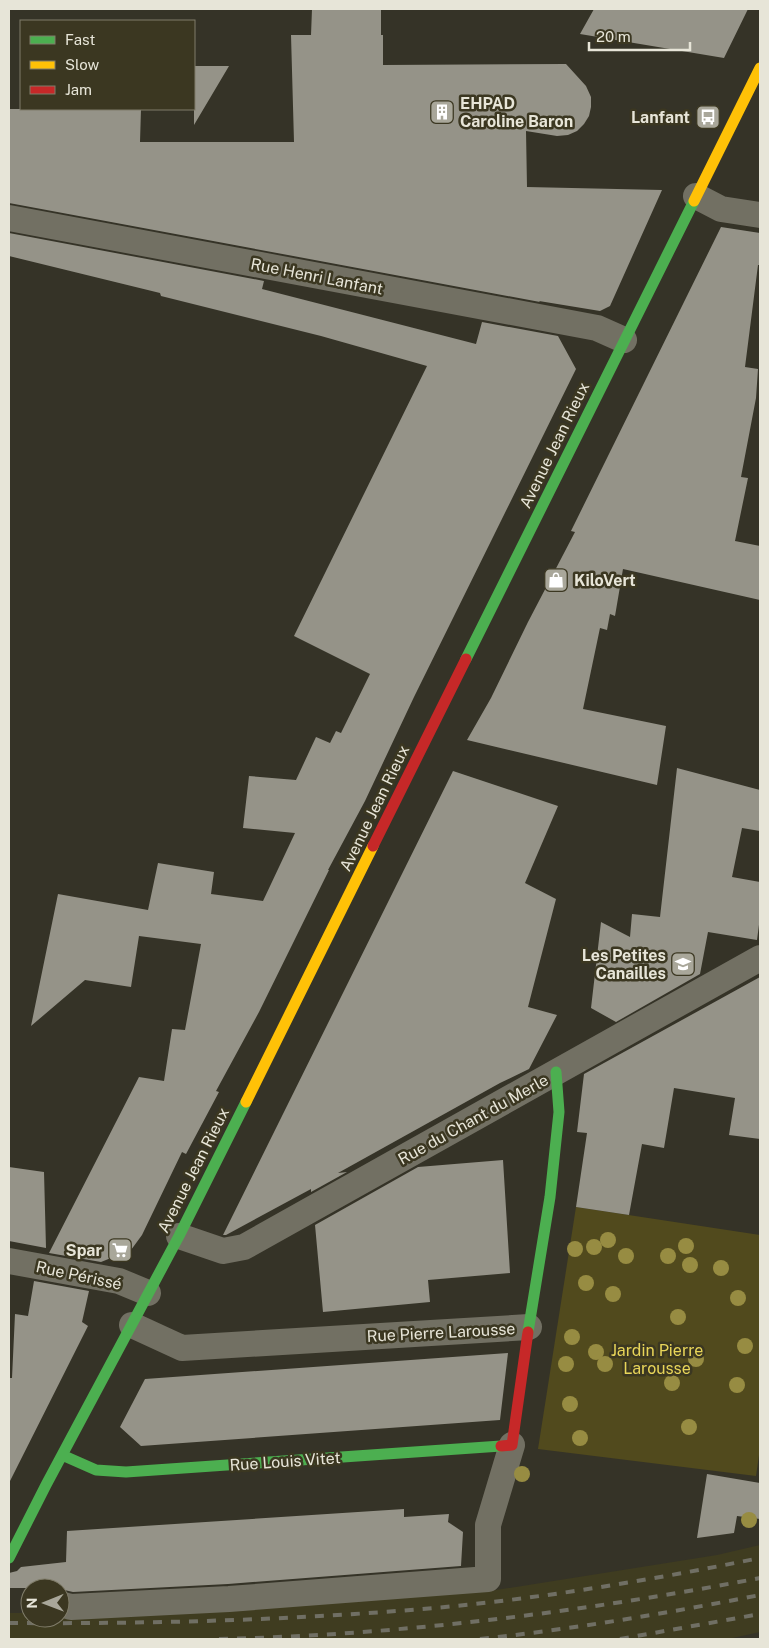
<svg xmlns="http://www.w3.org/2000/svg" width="769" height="1648" viewBox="0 0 769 1648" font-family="'Public Sans',sans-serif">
<rect width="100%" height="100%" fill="#353327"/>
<path fill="#3f3c20" d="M760,1545V1632L728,1639H9V1613H30V1618H60V1613L490,1591L717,1555Z"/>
<path fill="#514a1d" d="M576,1207L760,1235V1448L756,1476L538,1449Z"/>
<path fill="#959388" d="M312,9H381V35H383V65L566,64L586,86L591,97V107L589,116L584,124L577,131L568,135L557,136L526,131L527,187L662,190L610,306L600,311L539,301L540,302L9,203V109H141L140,142H294L291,35H311Z
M594,9H748L724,58L580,34Z
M194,66H229L194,125Z
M721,227L760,233V265H758L745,367L758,369L756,398L741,477L748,478L735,541L760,546V600L623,569L615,616L610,614L607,630L600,628L583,709L666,726L657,785L467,740L491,698L528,622L575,532L571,531Z
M9,233L264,281L262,289L476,344L482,322L558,336L576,369L414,697L365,801L328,870H329L259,1012L216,1091L219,1092L186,1154L182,1152L142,1235L131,1250L101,1262L49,1253L139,1077L164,1081L172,1029L185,1030L201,944L139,936L131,987L85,980L31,1026L58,894L148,910L158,863L214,872L211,894L263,901L295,833L243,828L249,776L296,780L316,737L330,743L336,731L341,733L370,674L294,636L427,366L321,336L161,296L160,293L9,256Z
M677,768L760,790V831L742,828L732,877L760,882V917L757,940L708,932L700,974L616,1022L591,1008L601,922L630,937L632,914L660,917Z
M453,771L558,806L525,883L556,899L528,1007L557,1015L529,1069L500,1083L338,1173L347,1172L311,1192V1189L226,1235H223Z
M760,977V1139L729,1135L735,1098L674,1088L664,1148L642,1144L629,1215L576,1207L587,1133L577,1132L584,1074Z
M503,1160L510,1273L428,1280L430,1302L323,1312L315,1225L418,1167Z
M9,1167L44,1172L46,1248L9,1241Z
M34,1281L89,1291L82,1322L88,1326L9,1483V1378H12L15,1314L28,1316Z
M508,1353L500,1420L141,1446L120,1427L145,1379Z
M707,1474L760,1483V1519L737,1516L734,1533L697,1538Z
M404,1509V1517L449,1514L448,1522L463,1532L461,1566L228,1584L73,1592L60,1589V1588H9V1573L17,1571L21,1567L66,1562L67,1531Z"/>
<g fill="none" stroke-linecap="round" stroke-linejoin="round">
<path stroke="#727063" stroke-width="26" d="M696,196L721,209L760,215
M9,218L597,328L624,340
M179,1236L223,1251L244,1247L760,958
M9,1261L119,1281L148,1293
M132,1325L182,1348L529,1327
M60,1604L71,1607L229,1599L488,1579V1525L512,1445"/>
<path stroke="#4caf50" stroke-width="11" d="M466,659L694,201
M528,1332L550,1197L559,1112L556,1072
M62,1455L96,1470L126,1472L501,1446
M9,1558L46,1485L179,1236L246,1102"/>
<path stroke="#ffc107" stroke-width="11" d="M694,201L760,68
M246,1102L373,846"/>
<path stroke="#c62828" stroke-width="11" d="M373,846L466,659
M501,1446L512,1445L528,1332"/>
<path stroke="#706f64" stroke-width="4" stroke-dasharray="9 9" stroke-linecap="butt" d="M9,1623C154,1624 300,1620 445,1607C551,1597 656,1579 760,1558
M219,1639C401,1635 582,1612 760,1578
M480,1639C574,1629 668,1613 760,1595
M620,1639L760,1614"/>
</g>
<g fill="#978c42">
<circle cx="608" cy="1240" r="8"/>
<circle cx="686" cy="1246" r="8"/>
<circle cx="594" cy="1247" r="8"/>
<circle cx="575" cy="1249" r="8"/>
<circle cx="626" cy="1256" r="8"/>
<circle cx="668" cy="1256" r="8"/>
<circle cx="690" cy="1265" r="8"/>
<circle cx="721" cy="1268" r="8"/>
<circle cx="586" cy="1283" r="8"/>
<circle cx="613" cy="1294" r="8"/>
<circle cx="738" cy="1298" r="8"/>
<circle cx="678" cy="1317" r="8"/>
<circle cx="572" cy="1337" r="8"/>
<circle cx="745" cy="1346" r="8"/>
<circle cx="596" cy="1352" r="8"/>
<circle cx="696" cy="1359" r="8"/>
<circle cx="566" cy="1364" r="8"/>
<circle cx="605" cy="1364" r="8"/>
<circle cx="672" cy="1383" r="8"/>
<circle cx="737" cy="1385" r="8"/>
<circle cx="570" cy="1404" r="8"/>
<circle cx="689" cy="1427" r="8"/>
<circle cx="580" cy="1438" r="8"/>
<circle cx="522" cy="1474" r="8"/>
<circle cx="749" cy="1520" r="8"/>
</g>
<defs>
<g id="building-square" transform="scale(1.25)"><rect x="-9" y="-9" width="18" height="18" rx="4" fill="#a9a79a" stroke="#3b3721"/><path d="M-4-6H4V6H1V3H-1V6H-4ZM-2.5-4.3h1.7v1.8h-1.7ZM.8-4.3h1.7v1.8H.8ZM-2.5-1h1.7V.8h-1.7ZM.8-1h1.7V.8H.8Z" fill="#fff"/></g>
<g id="bus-square" transform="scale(1.25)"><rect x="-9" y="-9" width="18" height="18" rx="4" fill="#a9a79a" stroke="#3b3721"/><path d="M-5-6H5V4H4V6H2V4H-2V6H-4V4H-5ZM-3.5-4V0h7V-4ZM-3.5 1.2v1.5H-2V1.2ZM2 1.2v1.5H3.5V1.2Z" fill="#fff"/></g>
<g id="shop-square" transform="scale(1.25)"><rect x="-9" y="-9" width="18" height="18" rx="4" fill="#a9a79a" stroke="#3b3721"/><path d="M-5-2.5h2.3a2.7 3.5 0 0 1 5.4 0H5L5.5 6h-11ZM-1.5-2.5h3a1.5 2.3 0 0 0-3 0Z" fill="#fff"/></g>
<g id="school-square" transform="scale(1.25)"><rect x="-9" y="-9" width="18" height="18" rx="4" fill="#a9a79a" stroke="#3b3721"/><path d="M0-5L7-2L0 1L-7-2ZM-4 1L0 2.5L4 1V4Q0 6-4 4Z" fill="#fff"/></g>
<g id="supermarket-square" transform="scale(1.25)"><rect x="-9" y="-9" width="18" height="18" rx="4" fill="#a9a79a" stroke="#3b3721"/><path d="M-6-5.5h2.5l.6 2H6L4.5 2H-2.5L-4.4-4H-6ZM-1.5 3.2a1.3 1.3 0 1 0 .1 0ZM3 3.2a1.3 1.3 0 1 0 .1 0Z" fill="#fff"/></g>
</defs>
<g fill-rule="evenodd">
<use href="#building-square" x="442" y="112"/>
<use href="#bus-square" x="708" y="117"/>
<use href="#shop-square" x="556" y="580"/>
<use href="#school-square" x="683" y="964"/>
<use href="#supermarket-square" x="120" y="1250"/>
</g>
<g text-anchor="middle" stroke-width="5" stroke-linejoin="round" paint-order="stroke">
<g font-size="16" font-weight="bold" fill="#e7e5d8" stroke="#3b3721" text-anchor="end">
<text x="460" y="109" text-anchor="start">EHPAD<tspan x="460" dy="18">Caroline Baron</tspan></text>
<text x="690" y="123">Lanfant</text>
<text x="574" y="586" text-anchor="start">KiloVert</text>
<text x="666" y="961">Les Petites<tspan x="666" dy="18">Canailles</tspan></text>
<text x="102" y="1256">Spar</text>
</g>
<g font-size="16" fill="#e7e5d8" stroke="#3b3721">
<text transform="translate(317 276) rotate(11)" y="6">Rue Henri Lanfant</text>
<text transform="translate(554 445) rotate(-64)" y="6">Avenue Jean Rieux</text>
<text transform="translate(374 808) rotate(-64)" y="6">Avenue Jean Rieux</text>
<text transform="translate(473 1119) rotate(-29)" y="6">Rue du Chant du Merle</text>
<text transform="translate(193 1170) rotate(-63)" y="6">Avenue Jean Rieux</text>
<text transform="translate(79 1275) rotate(12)" y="6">Rue Périssé</text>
<text transform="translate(441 1332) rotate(-3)" y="6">Rue Pierre Larousse</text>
<text transform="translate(285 1461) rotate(-4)" y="6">Rue Louis Vitet</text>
</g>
<g font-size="16" fill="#e8d559" stroke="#3b3721">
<text x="657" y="1356">Jardin Pierre<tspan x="657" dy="18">Larousse</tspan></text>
</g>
</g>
<rect width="769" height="1648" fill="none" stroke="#e7e5d8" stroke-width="20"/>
<rect x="20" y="20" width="175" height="90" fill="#3b3721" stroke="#807d6a"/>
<rect x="30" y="36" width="25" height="8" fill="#4caf50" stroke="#807d6a"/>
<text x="65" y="45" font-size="15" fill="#e7e5d8">Fast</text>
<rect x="30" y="61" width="25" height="8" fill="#ffc107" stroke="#807d6a"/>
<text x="65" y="70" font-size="15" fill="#e7e5d8">Slow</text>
<rect x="30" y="86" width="25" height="8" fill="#c62828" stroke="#807d6a"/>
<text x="65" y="95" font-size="15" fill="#e7e5d8">Jam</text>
<g transform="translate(45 1603) rotate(269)"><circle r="24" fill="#3b3721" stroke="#807d6a"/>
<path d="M0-4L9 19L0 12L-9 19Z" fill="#a9a79a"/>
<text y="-8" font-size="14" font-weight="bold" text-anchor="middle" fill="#e7e5d8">N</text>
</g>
<path d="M589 42v8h101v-8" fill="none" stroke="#e7e5d8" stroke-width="2.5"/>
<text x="596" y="42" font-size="15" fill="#e7e5d8" stroke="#3b3721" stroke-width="4" paint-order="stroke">20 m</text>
</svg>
